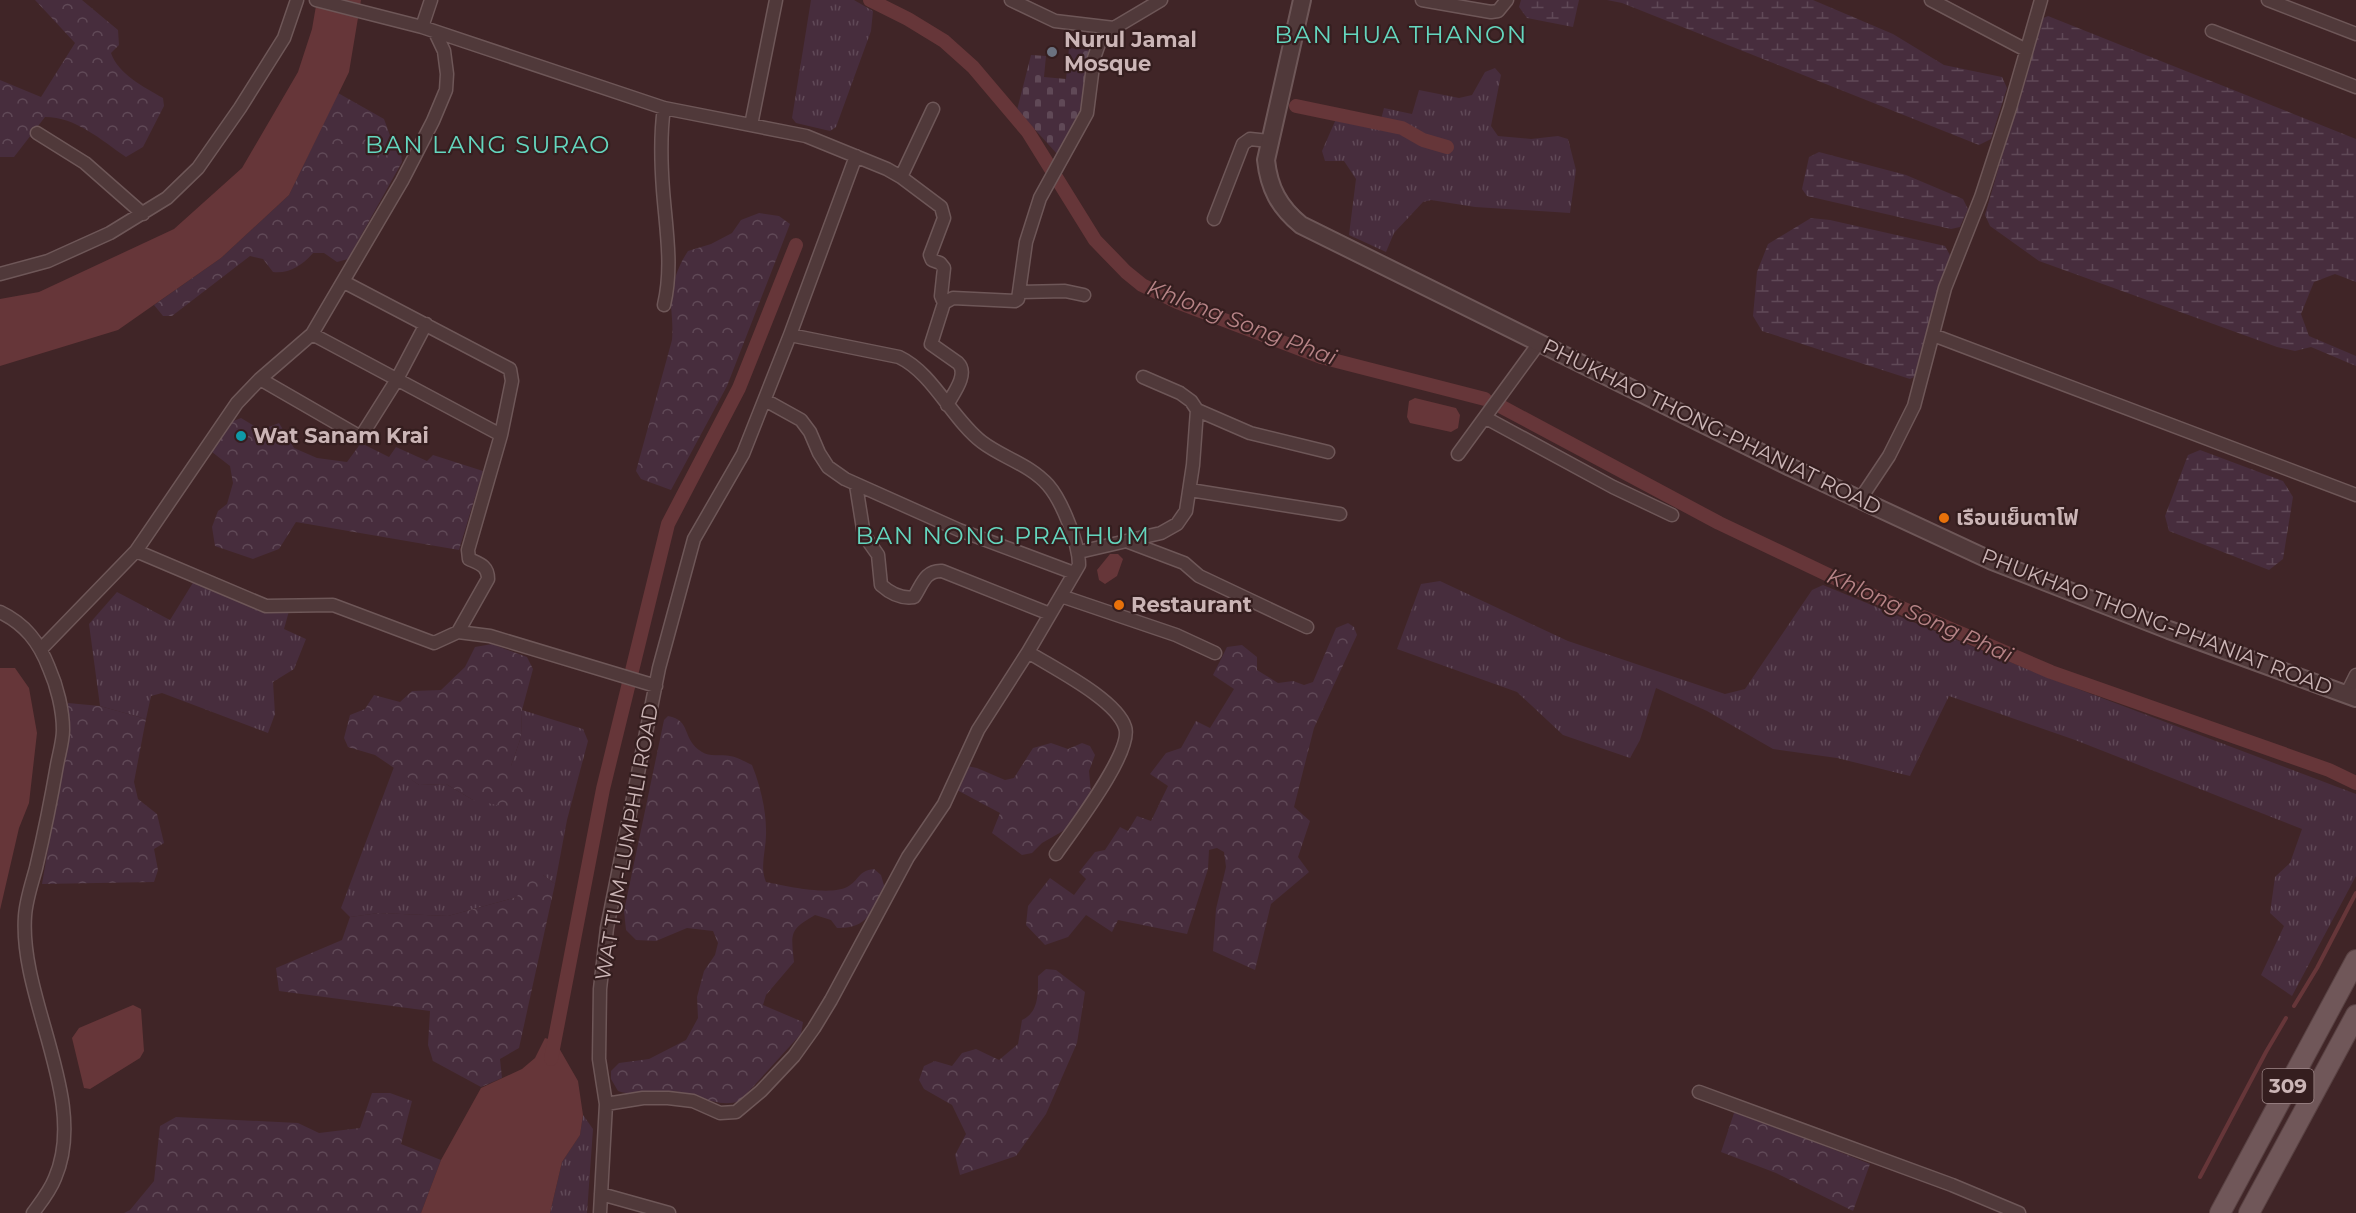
<svg xmlns="http://www.w3.org/2000/svg" width="2356" height="1213" viewBox="0 0 2356 1213" font-family="Montserrat,'Noto Sans Thai',sans-serif">
<defs>
<pattern id="grass-tufts" width="24" height="20" patternUnits="userSpaceOnUse" patternTransform="scale(1.5)"><rect width="24" height="20" fill="#472d3d"/><path d="M3 7l-1-3M5 7V3M7 7l1-3M15 17l-1-3M17 17v-4M19 17l1-3" fill="none" stroke="#604957"/></pattern>
<pattern id="forest-crowns" width="20" height="18" patternUnits="userSpaceOnUse" patternTransform="scale(1.5)"><rect width="20" height="18" fill="#472d3d"/><path d="M2 6a3 3 0 1 1 6 0M12 15a3 3 0 1 1 6 0" fill="none" stroke="#604957"/></pattern>
<pattern id="wetland-marsh" width="20" height="14" patternUnits="userSpaceOnUse" patternTransform="scale(1.5)"><rect width="20" height="14" fill="#472d3d"/><path d="M1 5h8M5 5V1M11 12h8M15 12V8" fill="none" stroke="#604957"/></pattern>
<pattern id="cemetery-stones" width="16" height="16" patternUnits="userSpaceOnUse" patternTransform="scale(1.5)"><rect width="16" height="16" fill="#472d3d"/><path d="M2 7V4a2 2 0 0 1 4 0v3zM10 15v-3a2 2 0 0 1 4 0v3z" fill="#604957"/></pattern>
</defs>
<rect width="100%" height="100%" fill="#402527"/>
<path fill="url(#grass-tufts)" d="M811,0H854L873,11L871,31L836,127L830,131L796,123L792,118Z
M1495,68L1501,75L1491,126L1498,136L1531,139L1558,136L1568,139L1576,170L1570,213L1475,207L1431,200L1423,202L1394,233L1386,252L1349,235L1356,179L1344,161H1325L1322,151L1336,119L1379,127L1384,108L1412,114L1419,90L1459,98L1472,95L1485,72Z
M194,581L289,611L284,629L306,639L294,669L273,682L275,714L268,733L162,693L151,696L146,719L100,706L89,624L117,592L170,620Z
M1440,581L1568,641L1725,694L1745,689L1812,590L1823,585L2049,678L2356,794V876L2292,996L2261,975L2284,926L2270,913L2275,877L2290,863L2302,829L2075,740L1949,696L1910,776L1837,758L1773,749L1707,711L1656,688L1640,740L1630,758L1563,735L1517,692L1397,649L1421,584Z
M522,710L583,729L588,741L567,820L555,884L543,875L517,897L448,916L379,913L350,917L341,908L394,767L419,785L446,784L473,800L525,785L511,779V766L521,737Z
M583,1115L593,1129L587,1213H550L562,1162L580,1135Z"/>
<path fill="url(#forest-crowns)" d="M35,0H82L118,30L119,45L111,53C118,74 144,87 163,98L164,106L143,147L126,157C101,140 76,117 45,117L14,157H0V80L41,97L75,43Z
M338,93L384,119L392,141L401,153L402,162L348,259L337,262L324,253H313C303,265 289,274 273,272L263,259L250,256L172,316H163L154,305L221,258L289,195Z
M759,213L779,216L790,224L727,386L671,490L641,479L636,471L672,340C673,328 672,318 671,306C670,287 678,266 688,251L711,244L732,233L741,220Z
M241,418L261,430L279,423L294,448L317,458L347,462L361,443L389,457L396,447L427,461L433,455L483,471L459,550L296,522L279,549L253,559L215,546L212,527L218,511L227,504L233,483L230,466L212,452L228,423Z
M1348,623L1354,627L1357,635L1314,728L1294,807L1310,821L1298,857L1309,872L1271,904L1255,970L1213,951L1216,909L1226,867L1224,852L1217,848L1209,850L1208,869L1187,934L1118,920L1112,932L1086,915L1068,937L1045,945L1026,925L1028,906L1050,878L1074,895L1086,879L1079,872L1095,852L1105,850L1120,827L1128,831L1137,816L1151,821L1168,786L1150,774L1166,753L1181,748L1196,721L1210,728L1234,689L1213,675L1227,647L1242,645L1257,657V670L1278,683L1293,681L1304,685L1313,682L1336,628Z
M492,644L527,657L533,669L522,710L521,737L511,766V778L526,785L532,794L516,809L473,800L446,784L419,785L375,755L348,747L344,738L350,715L365,709L374,695L400,702L412,691L441,690L465,667L475,647Z
M68,703L100,706L146,719L134,782L138,799L157,814L164,843L154,849L158,870L154,882L42,884L68,730Z
M668,716C692,720 681,739 702,752C709,757 721,754 730,756C738,757 745,762 752,765C760,785 766,809 766,830C767,848 759,866 766,882C786,886 829,896 847,887C860,880 857,871 874,869L881,875L885,889C871,912 867,929 837,928L831,920L815,915C789,930 791,933 794,962L766,995L763,1005L803,1022L801,1034L740,1101C716,1109 695,1092 671,1091C653,1090 635,1097 618,1091L611,1079V1071L619,1063L649,1059L686,1040L698,1018L697,997L704,971L715,955L718,943L713,931L687,928L656,941L636,940L626,930L624,911L664,720Z
M1051,743L1068,749L1082,743L1090,746L1095,755L1089,771L1091,793L1082,810L1063,831L1042,843L1032,853L1022,855L992,833L1000,813L957,790L967,766L977,768L1005,780L1014,778L1033,748Z
M543,875L555,884L519,1048L500,1059L502,1078L481,1087L433,1061L428,1045L430,1011L279,991L276,968L342,940L350,917L379,913L448,916L517,897L526,876Z
M1046,969L1056,970L1085,992L1077,1043L1046,1114L1016,1156L960,1175L955,1155L966,1134L952,1105L924,1089L919,1080L924,1066L935,1061L952,1066L962,1053L976,1049L999,1060L1018,1044L1022,1020C1039,1012 1038,994 1038,976Z
M372,1093H390L412,1101L401,1144L441,1160L421,1213H124L130,1210L154,1181L160,1126L176,1117L298,1123L319,1133L360,1128Z
M1735,1110L1870,1164L1853,1211L1776,1173L1721,1152Z"/>
<path fill="url(#wetland-marsh)" d="M1521,0H1579L1573,27L1527,18L1519,7Z
M1607,0H1813L1893,34L1944,65L2002,77L2007,88L1991,139L1979,145L1622,3Z
M2048,16L2356,139V282L2335,274L2314,282L2301,314L2309,336L2356,356V366L2311,347L2295,351L2277,347L2039,261L1990,226L1985,215L2041,19Z
M1819,152L1906,175L1963,199L1968,209L1960,227L1951,229L1807,196L1802,189L1809,157Z
M1811,218L1830,220L1945,246L1951,257L1938,288L1916,376L1910,379L1762,331L1753,316L1757,272L1768,244Z
M2200,450L2283,481L2293,497L2283,559L2269,570L2169,531L2165,516L2188,455Z"/>
<path fill="url(#cemetery-stones)" d="M1069,48L1091,50L1084,112L1059,156L1017,110L1031,55L1046,56L1044,77L1066,79Z"/>
<path fill="#663639" d="M317,0H361L349,72L289,195L221,258L118,330L0,366V299L39,292L174,229L242,168L298,72L312,29Z
M1415,398L1456,408L1460,415L1458,428L1451,432L1410,423L1407,417L1409,401Z
M1110,554H1118L1123,559L1117,576L1105,584L1099,580L1097,570Z
M0,668H15L29,688L37,733L29,803L19,828L0,910Z
M133,1005L141,1009L144,1051L140,1058L90,1089L84,1088L72,1038L79,1028Z
M545,1038L555,1041L578,1081L583,1115L580,1135L562,1162L550,1213H421L441,1160L481,1088L522,1069L535,1058Z"/>
<g fill="none" stroke-linecap="round" stroke-linejoin="round">
<path stroke="#663639" stroke-width="4" d="M2294,1006L2317,968L2356,893
M2200,1177L2266,1052L2286,1018"/>
<path stroke="#663639" stroke-width="14" d="M870,0L908,19L944,41L973,67L1028,132L1095,240L1126,272L1142,285L1177,302L1321,357L1485,399
M1296,106L1402,128L1423,140L1447,147
M1502,407L1719,523L1862,591L2051,672L2329,770L2356,783
M551,1059L603,789L668,524L739,388L796,245"/>
<g stroke="#6e5758" stroke-width="15">
<path id="minor" d="M316,0L422,27L431,0
M1011,0L1055,21L1114,28
M1422,0L1491,12L1498,11L1507,0
M1931,0L2026,50
M2268,0L2356,34
M422,27L664,108L806,136L887,169L901,177L933,109
M2212,31L2356,87
M664,108C660,135 661,163 663,190C666,229 673,267 664,305
M751,125L776,0
M37,133L85,163L143,214
M901,177L941,207L944,218L930,255L932,260L940,263L944,268L941,296L944,303
M1214,219L1243,144L1250,139L1269,141
M0,274L48,261L110,233L167,198L198,168L240,108L284,38L297,0
M1020,292L1065,291L1084,295
M312,334L501,435
M1933,335L2356,495
M260,379L357,435H362L396,381L426,324
M765,400L801,420L810,432L819,453L828,467L845,479L959,530L1074,573
M947,405C953,394 969,374 958,363L931,344L944,303L953,298L1015,301L1018,299L1026,242L1040,198L1087,113L1094,58L1100,41L1114,28L1161,0
M1197,410L1250,433L1328,452
M1486,418L1613,487L1672,515
M1458,454L1539,343
M856,485L864,535L878,555L881,585C891,594 901,599 914,597C922,585 925,570 942,571L1050,614
M1190,490L1340,514
M1859,501L1889,456L1914,406L1945,288L1981,197L2010,108L2041,0
M1126,541L1184,563L1199,576L1307,627
M136,551L266,606L333,605L434,643L458,632L488,579C488,566 480,564 469,559L468,550L501,435L512,381L510,369L344,282
M1079,552L1161,533L1177,524L1186,511L1193,465L1197,410L1191,401L1180,393L1143,377
M1061,596L1176,635L1215,653
M0,612C25,624 39,642 49,668C57,686 63,710 63,730C63,741 59,754 57,765C51,800 44,834 36,868C32,883 26,900 25,916C19,999 89,1100 55,1178C50,1191 41,1202 33,1213
M458,632L490,636L656,686
M42,648L136,551L237,403L260,379L312,334L402,181L433,121L446,90L447,74L444,51L435,32
M1028,652C1053,668 1116,699 1125,727C1134,751 1071,832 1056,854
M2346,695L2356,675
M1699,1092L1952,1185L2019,1213
M606,1104L643,1098H668L693,1101L720,1113L736,1112L761,1091L794,1056L814,1028L831,1000L908,857L944,804L978,730L1028,652L1079,565C1079,544 1062,501 1048,485C1029,464 1003,458 982,442C952,419 933,373 899,357L790,335
M601,1194L669,1213
M600,1213L606,1104L599,1059L600,989L607,928L659,668L694,539L743,454L790,335L856,156"/>
</g>
<g stroke="#6e5758" stroke-width="20">
<path id="tertiary" d="M1302,0L1266,160C1269,188 1279,207 1301,225L1790,467L1992,561L2169,630L2356,698"/>
</g>
<g stroke="#594243" stroke-width="22">
<path id="primary" d="M2220,1213L2356,960
M2249,1213L2356,1015"/>
</g>
<use href="#minor" stroke="#50393a" stroke-width="12"/>
<use href="#tertiary" stroke="#50393a" stroke-width="16"/>
<use href="#primary" stroke="#705759" stroke-width="20"/>
</g>
<circle fill="#6b7280" stroke="#351e1f" stroke-width="2" cx="1052" cy="52" r="6"/>
<circle fill="#0f9aa8" stroke="#351e1f" stroke-width="2" cx="241" cy="436" r="6"/>
<g fill="#e8710a" stroke="#351e1f" stroke-width="2">
<circle cx="1944" cy="518" r="6"/>
<circle cx="1119" cy="605" r="6"/>
</g>
<g text-anchor="middle" stroke-width="4.5" stroke-linejoin="round" paint-order="stroke">
<rect fill="#351e1f" stroke="#9e8889" stroke-width="1.5" x="2262.5" y="1069" width="51" height="34" rx="4.5"/>
<g font-size="20" font-weight="bold" fill="#cbb5b6">
<text x="2288" y="1093">309</text>
</g>
<g font-size="21" font-weight="bold" fill="#cbb5b6" stroke="#351e1f" text-anchor="start">
<text x="1064" y="47">Nurul Jamal<tspan x="1064" dy="24">Mosque</tspan></text>
<text x="253" y="443">Wat Sanam Krai</text>
<text x="1956" y="525">เรือนเย็นตาโฟ</text>
<text x="1131" y="612">Restaurant</text>
</g>
<g font-size="21" fill="#cbb5b6" stroke="#351e1f">
<text transform="translate(1712 427) rotate(26)" y="7">PHUKHAO THONG-PHANIAT ROAD</text>
<text transform="translate(2157 622) rotate(21)" y="7">PHUKHAO THONG-PHANIAT ROAD</text>
<text transform="translate(627 842) rotate(-80)" y="7">WAT TUM-LUMPHLI ROAD</text>
</g>
<g font-size="22" font-style="italic" fill="#b78487" stroke="#351e1f">
<text transform="translate(1242 322) rotate(21)" y="8">Khlong Song Phai</text>
<text transform="translate(1920 615) rotate(24)" y="8">Khlong Song Phai</text>
</g>
<g font-size="24" letter-spacing="1.5" fill="#64d7bf" stroke="#351e1f">
<text x="1401" y="43">BAN HUA THANON</text>
<text x="488" y="153">BAN LANG SURAO</text>
<text x="1003" y="544">BAN NONG PRATHUM</text>
</g>
</g>
</svg>
